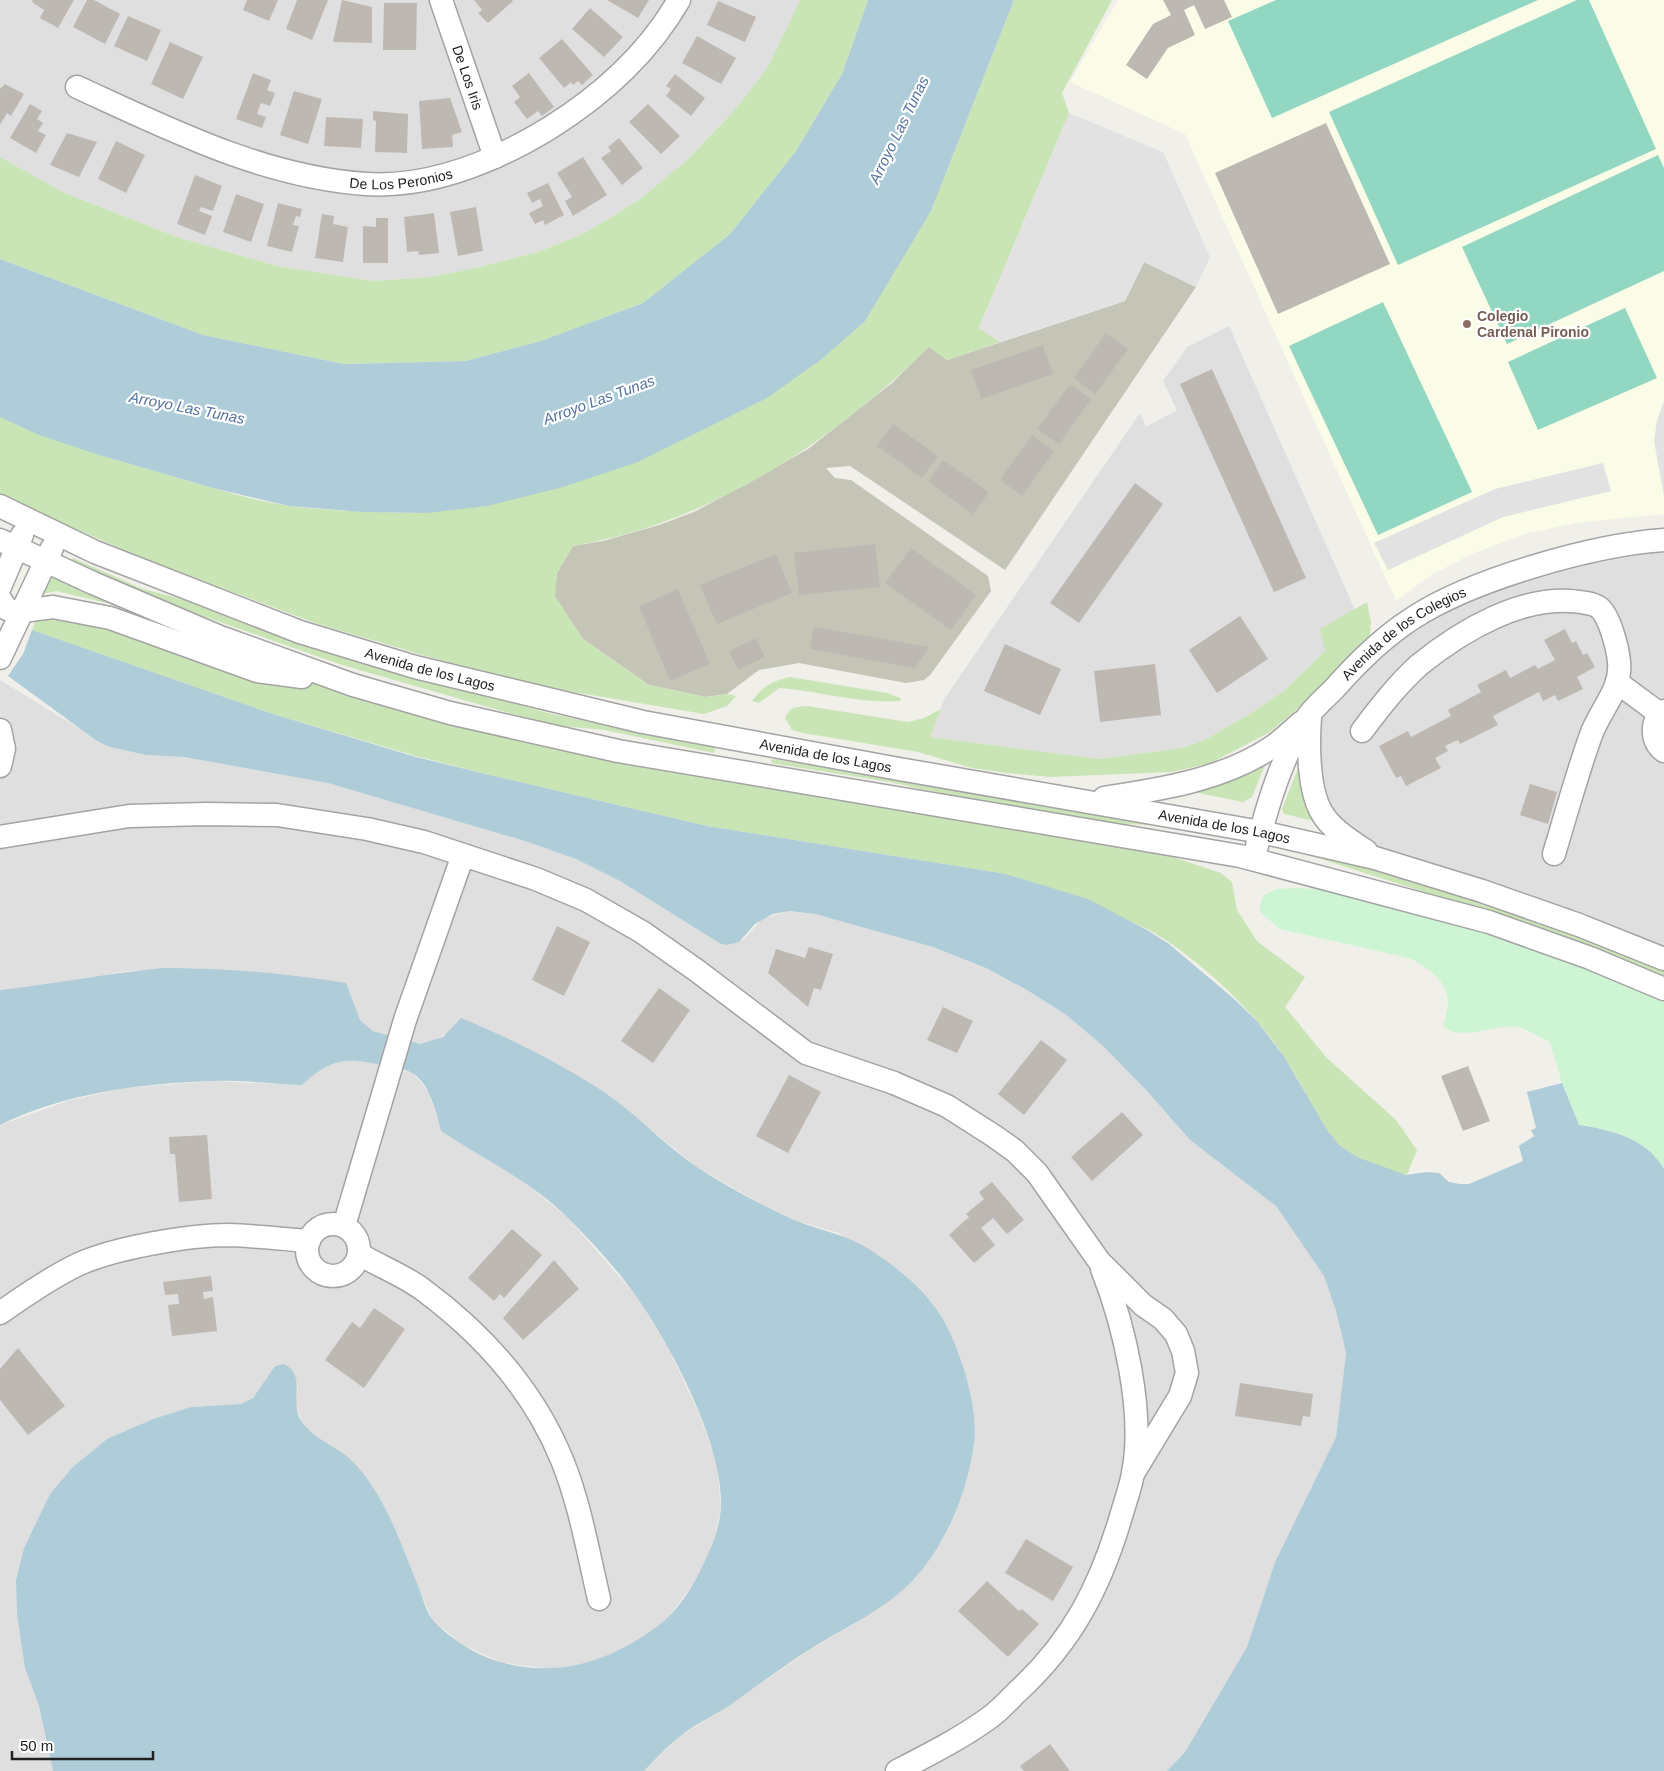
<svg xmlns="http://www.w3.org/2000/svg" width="1664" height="1771" viewBox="0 0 1664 1771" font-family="Helvetica,sans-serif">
<rect width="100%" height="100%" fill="#f1efea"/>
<path fill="#e0dfdf" d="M0,0H800L768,67L732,113L686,161L639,200L585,233L538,252L480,267L431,277L373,281L277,266L177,237L65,193L0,157Z
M1229,326L1355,610L1321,629L1325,651L1285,690L1248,715L1205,740L1182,748L1100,759L930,737L945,698L1140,413L1146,427L1177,410L1163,381L1187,347Z
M1664,551V959L1375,858L1322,813L1309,737L1332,703L1364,670L1405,638L1450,611L1499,589L1595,563Z
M0,680L110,747L146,755L184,757L328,783L528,842L576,859L620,881L721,944L727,945L744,939L762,919L790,911L815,914L933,947L986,968L1027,990L1065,1014L1103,1046L1147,1091L1190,1140L1276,1206L1324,1276L1336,1311L1346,1353L1336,1437L1275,1562L1247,1647L1185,1752L1167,1771H644L678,1737L726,1708L811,1649L862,1619L916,1577L946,1534L967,1480L971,1399L959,1353L939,1312L839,1233L800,1222L763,1205L697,1167L606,1093L451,1030L432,1042L420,1044L373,1031L360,1020L355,1009L199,968L126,971L55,984L0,990Z
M343,1060L364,1061L413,1073L429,1093L441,1131L522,1181L566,1216L638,1298L668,1348L698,1411L717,1464L721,1507L712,1550L693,1584L667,1619L634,1644L596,1661L552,1669L503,1663L463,1645L432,1619L387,1512L346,1456L310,1431L302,1422L296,1405L298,1385L284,1364L275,1366L253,1398L241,1404L191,1407L153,1419L107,1439L50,1494L24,1548L16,1580L17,1615L25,1668L39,1706L53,1771H0V1125L70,1100L126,1088L215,1081L302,1085L320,1068Z"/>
<path fill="#fafce8" d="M1118,0H1664V514L1576,523L1525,534L1474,553L1431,575L1396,601L1185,134L1070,82Z"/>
<path fill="#c4c5b6" d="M1144,262L1196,287L1005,570L850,466L826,468L835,478L851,480L988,576L991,591L986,598L930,675L924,680L906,683L799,663L759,670L727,694L706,697L649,685L583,639L554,596L557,573L573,546L603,541L659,525L694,512L737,489L808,449L892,383L929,346L947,360L1125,301Z"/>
<path fill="#c9e5b6" d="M800,0H868L842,74L796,151L730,234L643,303L542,341L466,361L344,364L203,335L0,259V157L65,193L177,237L277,266L373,281L431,277L480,267L538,252L585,233L639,200L686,161L732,113L768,67Z
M1014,0H1112L1062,93L1069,113L979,328L1000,342L947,360L929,347C830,444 711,522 573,546L557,573L555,596L583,639L649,685L706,697L727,694L736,696L727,706L704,714L514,682L318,624L145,559L0,496V417C55,443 113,459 172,476C210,487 250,500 289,506C334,512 380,512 426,513L931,211Z
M73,558L143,589L201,604L343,656L552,714L716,748L714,753L605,730L551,725L342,665L169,604L71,563Z
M49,576L136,610L56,591L42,594Z
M1367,602L1371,622L1370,636L1309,699L1270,732L1211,763L1172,772L1050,777L1007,773L972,768L918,752L803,733L792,730L785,718C790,707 795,707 807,706L908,722L924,718L941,709L930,737L1100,759L1182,748L1205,740L1248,715L1285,690L1325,651L1320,629Z
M50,611L269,675L344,689L1161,853L1221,873L1232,882L1237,910L1257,941L1305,977L1285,1007L1326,1057L1396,1120L1417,1150L1407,1175C1385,1168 1354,1161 1338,1145C1321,1128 1312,1103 1300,1083C1288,1061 1273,1040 1257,1021C1229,989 1185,949 1147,929C1102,907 1054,888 1006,874L707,826L494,776L416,756L273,714L32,630L39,613Z
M790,677L887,693L901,698L900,701C859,704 820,691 779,688L759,703L752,701C762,687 772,681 790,677Z
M1270,753L1252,797L1243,802L1194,792Z
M772,759L995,794L1158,825L1111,824L1010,808L889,782L771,763Z
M1299,766L1325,824L1289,815L1284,814L1282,809Z
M1296,851L1409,872L1664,968V978C1544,928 1420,891 1296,851Z"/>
<path fill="#cdf5d4" d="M1302,888L1345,892L1482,929L1576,963L1664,1001V1169C1646,1138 1612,1129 1579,1125L1562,1083L1550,1042C1540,1038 1529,1030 1518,1027C1497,1023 1458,1043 1443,1026C1444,1021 1446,1016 1447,1011C1453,984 1429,968 1409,958L1280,929L1261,913L1259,908L1263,896L1275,889Z"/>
<path fill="#91d7c2" d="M1276,0H1538L1272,118L1228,21Z
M1577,0H1589L1656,149L1398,265L1329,112Z
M1658,155L1664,168V271L1507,344L1462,247Z
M1383,302L1472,492L1378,535L1289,346Z
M1625,308L1657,378L1538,430L1508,362Z"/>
<path fill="#e2e2e2" d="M1069,113L1163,152L1210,257L1196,287L1144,262L1125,301L1000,342L979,328Z
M1664,401V496L1654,441L1657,421Z
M1603,463L1611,491L1503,517L1388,570L1374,543L1495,489Z"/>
<path fill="#afccd9" d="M868,0H1014L931,211L865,321L823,358L767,398L638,462L563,487L487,506L426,513L362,512L289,506L213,488L96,454L39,435L0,417V259L203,335L344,364L466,361L541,341L643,303L730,234L796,151L842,74Z
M32,630L273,714L416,757L494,776L707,826L1006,874L1088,899L1147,930L1169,944L1233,998L1257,1021L1285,1058L1327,1130L1339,1145L1357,1157L1406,1175L1426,1172L1439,1173L1449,1182L1460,1184H1469L1523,1161L1519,1146L1534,1136L1531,1130L1536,1128L1527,1092L1562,1083L1579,1125C1612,1130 1646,1138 1664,1169V1771H1167L1185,1752L1247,1647L1275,1562L1336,1437L1346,1353L1336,1311L1324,1276L1276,1206L1190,1140L1147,1091L1103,1046L1065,1014L1027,990L986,968L933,947L815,914L790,911L773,914L755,924L739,942L727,945L721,944L620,881L576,859L528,842L328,783L184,757L146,755L110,747L97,741L8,676L23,654Z
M163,968C225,968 285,973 346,983L360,1020L373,1031L420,1044L443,1037L461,1018C510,1038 560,1063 604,1092C637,1114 664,1145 697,1167C728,1187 762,1206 797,1221C821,1231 846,1234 869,1249C895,1266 921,1286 939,1313C959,1343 979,1407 974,1443C968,1491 947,1542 915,1578C887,1609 847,1626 812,1648C783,1666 756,1687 729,1706C712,1717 693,1725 678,1738C666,1747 655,1760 644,1771H53L39,1706L25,1668L17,1615L16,1580L24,1548L50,1494L73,1467L107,1439L153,1419L191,1407L241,1404L253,1398L275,1366L284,1364C308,1376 288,1403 302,1422C312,1436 330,1444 344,1454C353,1461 362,1471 368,1480C391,1512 404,1552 419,1588C423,1598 426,1612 433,1620C450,1639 479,1657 504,1663C561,1678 613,1660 659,1625C674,1614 687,1595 696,1579C708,1556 719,1533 721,1507C724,1446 672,1348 638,1299C618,1270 593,1243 568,1218C532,1182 483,1159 441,1131C436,1113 430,1083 412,1073C406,1069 394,1068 386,1066C347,1057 332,1057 302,1085C273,1084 243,1080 214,1081C143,1083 64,1093 0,1125V990C55,984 108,973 163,968Z"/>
<path fill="#beb8b3" d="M33,0H74L58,28L40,18L44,10L32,2Z
M87,0H94L120,14L105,44L73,27Z
M247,0H278L269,21L243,10Z
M297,0H328L312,40L286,29Z
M342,0L372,7V43L333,42Z
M474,0H512L513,1L488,23L478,13L482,10Z
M607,0H649L638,18Z
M1163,0H1224L1232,17L1205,29L1194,5L1184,10L1195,35L1168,48L1147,79L1126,65L1153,24L1171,15Z
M718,1L756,17L745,42L707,25Z
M384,3H417L416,50H383Z
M590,8L623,37L604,57L572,29Z
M128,16L161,30L147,61L114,46Z
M697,36L736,58L721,84L682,63Z
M562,39L593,75L582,85L578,81L573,85L571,82L564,88L539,58Z
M170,42L203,57L183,99L151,84Z
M253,73L271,80L267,90L275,93L270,106L261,103L257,114L266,117L262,128L236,119Z
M529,73L554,107L542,116L538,111L527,119L514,102L520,97L512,86Z
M675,74L705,98L691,116L666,96L671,89L666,86Z
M5,84L24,94L11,116L7,113L0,125V89Z
M294,91L322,99L308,144L280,135Z
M450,98L462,132L452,135L453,147L422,149L419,101Z
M30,104L42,111L37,119L43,123L38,131L46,135L36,153L10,138Z
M648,104L680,136L661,154L629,122Z
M373,111L408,114L407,153L375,152L376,121L373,120Z
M326,117L363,119L361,148L324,146Z
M1326,123L1390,264L1278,314L1215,173Z
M67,133L97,142L79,177L50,165Z
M619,138L643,168L622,185L601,158L611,151L608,147Z
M116,141L145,155L126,193L98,179Z
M583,157L607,195L573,216L565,201L572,197L557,173Z
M195,175L222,186L213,211L201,207L199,211L212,216L205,235L177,224Z
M548,183L564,215L545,225L543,220L535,224L529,213L543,206L540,199L532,203L527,193Z
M236,194L264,204L251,242L223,232Z
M278,203L302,209L300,217L296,216L293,225L299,226L292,252L267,246Z
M476,207L483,251L458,256L450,212Z
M434,213L439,253L419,255L418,251L407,252L404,217Z
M322,214L334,216L333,224L348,227L343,262L315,258Z
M376,218H388V263H363V226L376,227Z
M1106,333L1128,349L1095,394L1074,378Z
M1043,345L1053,374L981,399L971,370Z
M1212,369L1306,578L1274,592L1180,384Z
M1070,384L1091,399L1059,444L1037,429Z
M893,424L938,456L922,478L877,446Z
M1032,435L1054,451L1022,496L1000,480Z
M943,460L989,492L973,514L928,482Z
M1135,483L1163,504L1079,623L1050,603Z
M875,544L880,587L799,595L794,553Z
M911,548L976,595L951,630L885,583Z
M776,554L792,593L717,624L700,585Z
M678,589L710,664L670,681L639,606Z
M1240,616L1268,659L1217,693L1189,650Z
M814,627L929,647L915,668L810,649Z
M1565,629L1572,643L1576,641L1583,655L1587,653L1595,667L1577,677L1583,689L1558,701L1555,695L1543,701L1539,692L1493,716L1498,725L1460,744L1458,740L1445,746L1448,751L1435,758L1441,768L1406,786L1401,776L1396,778L1379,746L1408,731L1411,737L1451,716L1448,710L1481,692L1477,685L1506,670L1510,678L1535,665L1538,669L1555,660L1544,640Z
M756,638L765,657L738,670L729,651Z
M1005,644L1061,669L1040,715L984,691Z
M1155,664L1161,715L1100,722L1094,671Z
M1530,784L1557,792L1548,824L1520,815Z
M557,926L590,942L564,996L532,980Z
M809,947L833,954L821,990L814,988L808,1007L768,973L776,949L805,958Z
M659,988L690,1010L653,1063L621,1041Z
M943,1007L973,1021L957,1053L927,1040Z
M1041,1040L1067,1060L1024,1115L998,1094Z
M1468,1066L1490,1121L1463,1131L1441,1076Z
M789,1075L821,1092L788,1153L756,1136Z
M1122,1112L1143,1135L1092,1181L1071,1157Z
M207,1135L212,1199L179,1202L175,1154H170L169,1137Z
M992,1182L1024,1220L1007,1234L993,1218L981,1228L995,1245L974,1263L949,1235L969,1217L966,1214L984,1199L979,1192Z
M512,1229L542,1255L504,1298L500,1294L494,1301L468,1278Z
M554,1260L579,1289L523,1340L503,1318Z
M211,1276L213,1291L203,1292L204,1299L213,1297L217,1331L172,1336L168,1305L179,1304L178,1294L165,1295L163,1282Z
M374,1308L405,1329L364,1388L325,1360L352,1322L360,1328Z
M18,1348L65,1406L28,1435L0,1400V1369Z
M1240,1383L1313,1394L1310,1417L1303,1416L1301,1426L1235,1416Z
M1026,1539L1073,1567L1053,1601L1005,1573Z
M987,1581L1019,1611L1022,1609L1039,1624L1008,1657L958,1611Z
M1050,1744L1070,1771H1024L1020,1766Z"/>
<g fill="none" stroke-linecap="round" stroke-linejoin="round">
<g stroke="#a3a3a3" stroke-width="25">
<g id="minor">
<path id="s1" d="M441,0L495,157"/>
<path id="s2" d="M77,87C169,129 263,177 366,184C430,188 495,161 548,129C601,96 648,54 679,0"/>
<path id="s3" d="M0,506L95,552L300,632L415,667L643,722L899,769L1261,832L1375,858L1482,891L1579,925L1664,959"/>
<path d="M0,540L93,583L220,637L353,685L450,713L618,751L1240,856L1489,922L1590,958L1664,989"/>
<path d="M0,587L22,535"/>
<path d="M0,599L7,609L15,612L53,607L110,618L257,671L302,677"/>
<path d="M0,658L52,548"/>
<path d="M1618,683L1660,714"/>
<path d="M1664,711C1650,721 1651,741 1664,751"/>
<path d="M1310,718C1308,745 1308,790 1322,813C1331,829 1351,841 1366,851"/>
<path d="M0,730L4,749L0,766"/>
<path d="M1362,731C1380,707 1397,685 1419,665C1461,631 1524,593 1580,602C1586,603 1593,603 1598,607C1609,613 1618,649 1619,662C1622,689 1600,710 1591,735C1577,774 1566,814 1554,854"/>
<path d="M1104,798C1161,789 1223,780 1272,747C1283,740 1292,730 1302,722"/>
<path d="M0,837L129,816L206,814L277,815L367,829L424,842L536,879L586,900L642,932L696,970L806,1053L894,1083L947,1106L994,1136L1015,1151L1037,1173L1099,1261L1143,1305L1163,1319L1176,1334L1183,1351L1187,1373L1180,1396L1134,1472"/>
<path id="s4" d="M1257,846C1268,803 1282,757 1306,719C1313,708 1325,698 1334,689C1357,663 1383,637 1413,618C1473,579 1593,545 1664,540"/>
<circle cx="333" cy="1250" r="26"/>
<path d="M344,1226L405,1020L463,855"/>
<path d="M359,1254C379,1266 403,1275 422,1289C483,1334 533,1389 562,1460C580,1504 588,1552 599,1599"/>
<path d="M0,1313C24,1296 50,1278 77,1265C113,1248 189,1235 229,1235C256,1236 283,1239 309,1241"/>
<path d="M897,1771C928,1755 960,1739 989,1718C999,1711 1008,1701 1017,1692C1073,1641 1101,1585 1122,1513C1126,1499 1131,1486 1133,1473C1145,1413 1124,1324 1102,1269"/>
</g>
</g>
<use href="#minor" stroke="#fff" stroke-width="22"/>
</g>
<circle fill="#8d6e63" stroke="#fff" stroke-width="2" cx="1467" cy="324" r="5"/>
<g text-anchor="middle" stroke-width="4.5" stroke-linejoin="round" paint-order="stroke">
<g font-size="14" fill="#222" stroke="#fff">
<text dy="5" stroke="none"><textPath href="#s1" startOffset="82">De Los Iris</textPath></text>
<text dy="5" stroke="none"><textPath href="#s2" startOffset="342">De Los Peronios</textPath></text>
<text dy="5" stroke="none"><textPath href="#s4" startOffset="268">Avenida de los Colegios</textPath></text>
<text dy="5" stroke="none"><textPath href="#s3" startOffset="461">Avenida de los Lagos</textPath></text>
<text dy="5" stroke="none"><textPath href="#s3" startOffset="866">Avenida de los Lagos</textPath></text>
<text dy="5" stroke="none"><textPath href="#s3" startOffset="1271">Avenida de los Lagos</textPath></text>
</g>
<g font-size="14" font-weight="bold" fill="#785e54" stroke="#fff" text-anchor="start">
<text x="1477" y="321">Colegio<tspan x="1477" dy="16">Cardenal Pironio</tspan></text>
</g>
<g font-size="15" font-style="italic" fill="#5473a0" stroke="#fff">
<text transform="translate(899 130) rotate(-64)" y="5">Arroyo Las Tunas</text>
<text transform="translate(599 400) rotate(-20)" y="5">Arroyo Las Tunas</text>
<text transform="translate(187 408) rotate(11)" y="5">Arroyo Las Tunas</text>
</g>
</g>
<path d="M12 1751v8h141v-8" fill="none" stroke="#222222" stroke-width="2.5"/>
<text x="20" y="1751" font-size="15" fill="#222222" stroke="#ffffff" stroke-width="4" paint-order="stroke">50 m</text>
</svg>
